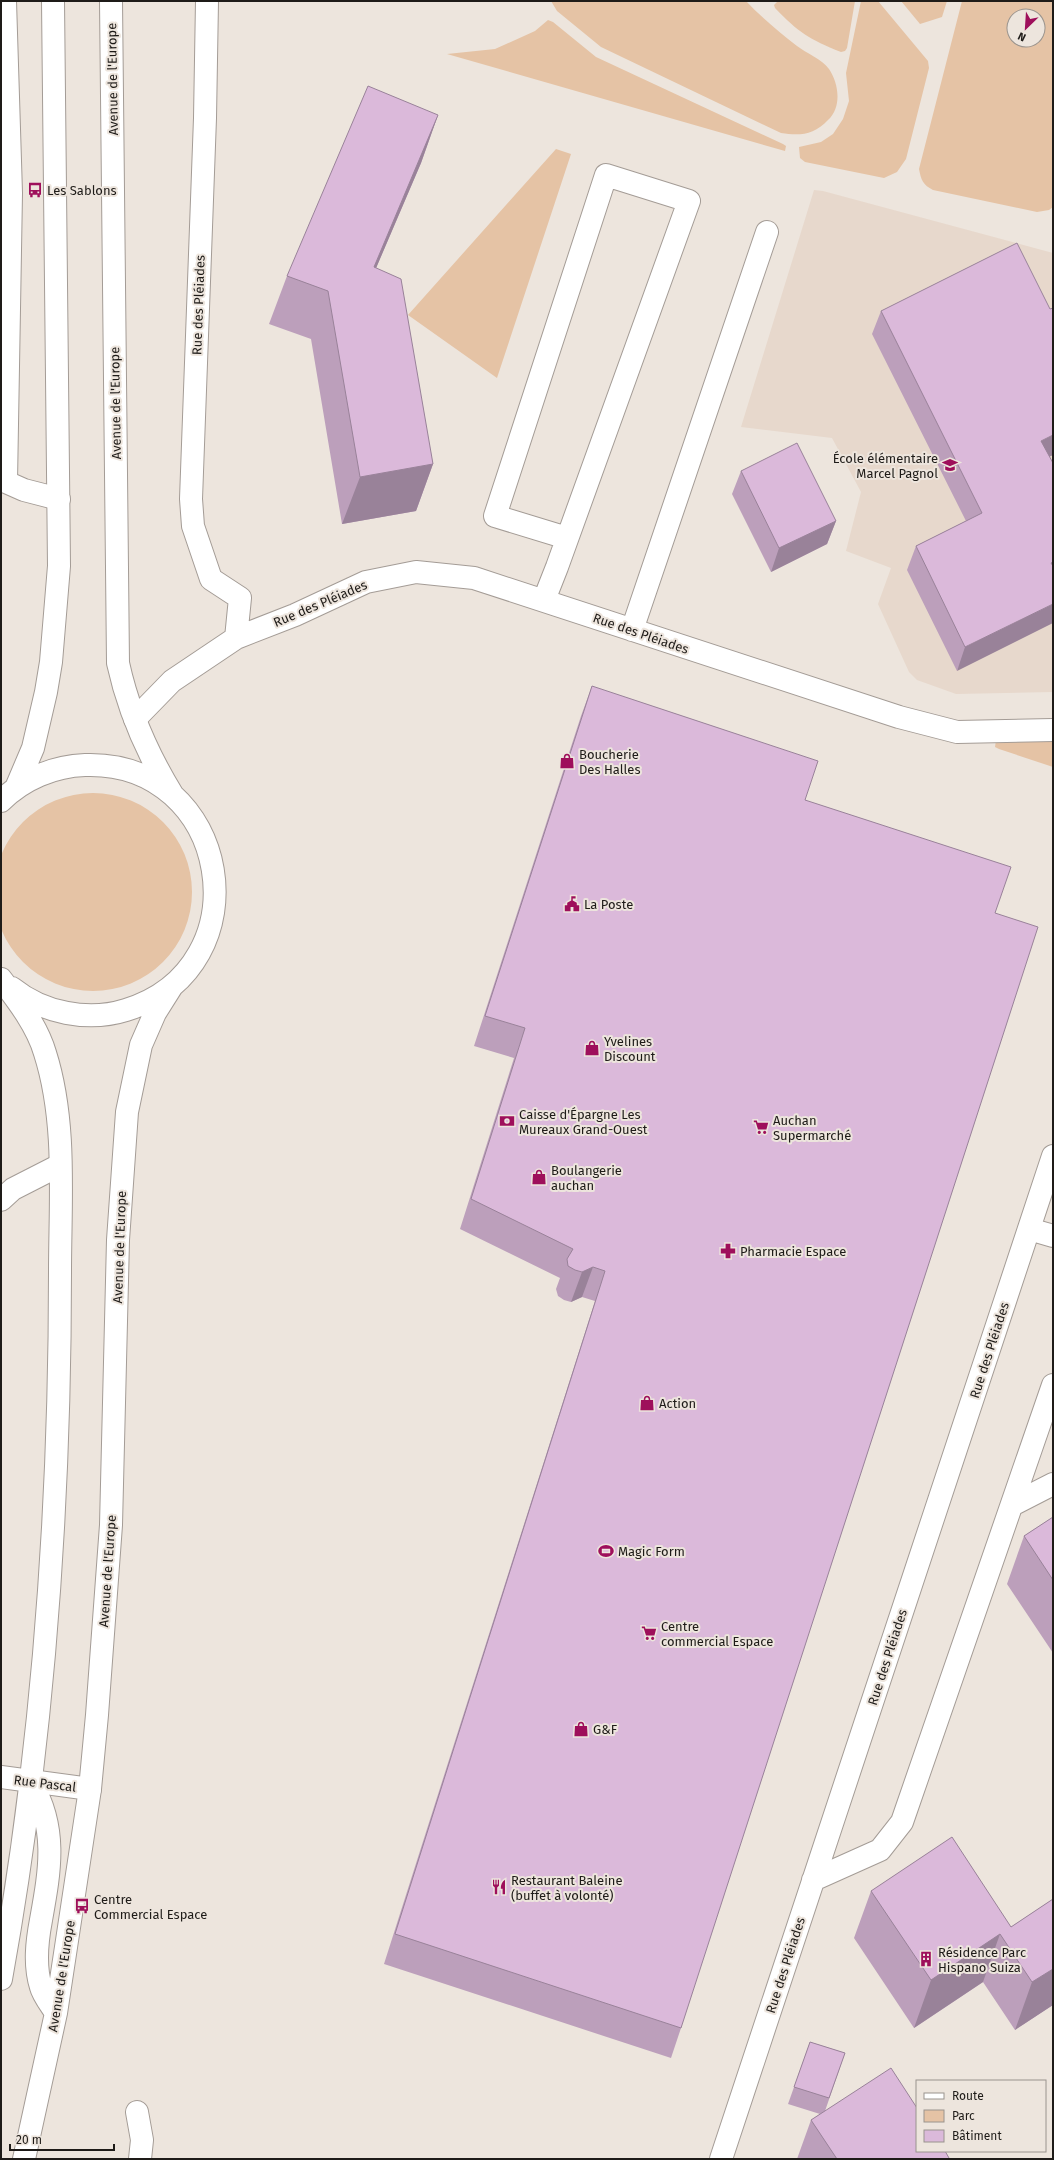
<svg xmlns="http://www.w3.org/2000/svg" width="1054" height="2160" viewBox="0 0 1054 2160" font-family="'Fira Sans',sans-serif">
<rect width="100%" height="100%" fill="#ede5dd"/>
<path fill="#e7d8cc" d="M814,190L823,191L1053,253V692L956,694L917,680L909,672L878,604L891,568L846,551L861,492L832,438L741,427Z"/>
<path fill="#e5c3a5" fill-rule="evenodd" d="M551,1H746C761,17 779,32 797,46C806,53 822,59 829,69C839,84 842,107 828,120C814,135 800,136 781,133L601,47L557,11Z
M778,1H855L847,48L845,51L841,52C809,39 799,33 775,8L774,5Z
M861,1H878L928,61L929,68L906,159L897,172L884,178L805,162L800,158L799,147L821,142L833,134L843,119L849,101L846,73Z
M901,1H947L942,17L920,24Z
M962,1H1053V207L1049,210L1037,212L933,190C923,185 921,180 919,169ZM1014,16H1038V40H1014Z
M548,20L553,22L596,57L783,144L786,146L785,151L447,54L495,49L535,31Z
M556,149L571,154L497,378L408,315Z
M996,740H1053V767L999,749L995,747Z
M-6 892a99 99 0 1 1 198 0a99 99 0 1 1-198 0Z"/>
<g fill="none" stroke-linecap="round" stroke-linejoin="round">
<g stroke="#a49c96" stroke-width="24">
<path id="minor" d="M5,1L11,193L6,482L24,490L59,499
M207,1L205,118L191,499L193,526L211,579L240,598L236,638
M544,600L557,567L689,201L606,175L495,516L567,538
M632,630L767,232
M135,719L172,681L236,638L295,615L366,582L416,572L474,578L899,717L957,732L1053,730
M1,1200L13,1189L60,1165
M1029,1229L1053,1236
M1012,1505L1053,1484
M1,1777L90,1789
M813,1880L880,1850L902,1822L1053,1385
M137,2112L142,2140L140,2159
M721,2159L1053,1156"/>
</g>
<g stroke="#a49c96" stroke-width="24">
<path id="major" d="M111,1L118,663C128,709 147,753 172,794
M16,788L33,748L46,692L51,662L59,566L53,1
M1,801C23,779 54,766 85,765C231,760 266,967 126,1010C88,1022 43,1013 12,988
M1,979C18,1001 37,1026 45,1053C67,1122 60,1200 60,1272C60,1508 43,1747 1,1979
M30,1781C58,1827 50,1870 41,1920C37,1941 34,1965 41,1987C43,1995 51,2005 56,2013
M24,2159L56,2013L90,1789L97,1715L111,1525L118,1240L127,1112L141,1045L155,1013L172,986"/>
</g>
<use href="#minor" stroke="#fff" stroke-width="22"/>
<use href="#major" stroke="#fff" stroke-width="22"/>
</g>
<path fill="#bc9fbb" d="M438,115L421,163L376,268L433,464L416,511L342,524L311,339L269,324L287,276Z
M881,311L1049,456L957,671L907,570L916,546L966,521L872,334Z
M741,471L836,521L827,544L771,572L732,494Z
M592,686L805,800L995,913L681,2028L671,2058L384,1964L595,1301L582,1297L571,1302L564,1300L558,1296L556,1289L560,1278L460,1229L514,1058L474,1046L581,716Z
M1053,1517V1653L1007,1584L1024,1536Z
M871,1891L1011,1927L1053,1899V2005L1015,2030L983,1982L914,2028L854,1938Z
M810,2042L845,2053L825,2111L949,2158V2159H797L811,2120L820,2114L788,2104Z"/>
<path fill="#998299" d="M438,115L421,163L356,315L374,267Z
M1053,435V455L1033,465L1041,441Z
M433,464L416,511L342,524L360,477Z
M836,521L827,544L771,572L779,548Z
M1053,604V623L957,671L965,647Z
M593,1267L582,1297L571,1302L582,1272Z
M1000,1934L983,1982L914,2028L931,1980Z
M1053,1969V2005L1015,2030L1032,1982Z"/>
<path fill="#dbb9da" stroke="#998299" d="M368,86L438,115L374,267L401,279L433,464L360,477L328,291L287,276Z
M1017,243L1050,309L1053,308V435L1041,441L1053,463V562L1051,563L1053,566V604L965,647L916,546L982,513L881,311Z
M797,443L836,521L779,548L741,471Z
M592,686L818,761L805,800L1011,867L995,913L1038,927L681,2028L395,1934L605,1271L593,1267L582,1272L575,1270L568,1266L567,1259L573,1249L471,1199L525,1028L485,1016Z
M1053,1517V1580L1024,1536Z
M952,1837L1011,1927L1053,1899V1969L1032,1982L1000,1934L931,1980L871,1891Z
M810,2042L845,2053L829,2098L794,2087Z
M891,2068L917,2108V2151H945L949,2158L948,2159H837L811,2120Z"/>
<defs>
<g id="bus-bare" transform="scale(1.2)"><path d="M-5-6H5V4H4V6H2V4H-2V6H-4V4H-5ZM-3.5-4V0h7V-4ZM-3.5 1.2v1.5H-2V1.2ZM2 1.2v1.5H3.5V1.2Z" fill="#9e0f5b" stroke="#ede5dd" stroke-width="2.5" paint-order="stroke"/></g>
<g id="school-bare" transform="scale(1.2)"><path d="M0-5L7-2L0 1L-7-2ZM-4 1L0 2.5L4 1V4Q0 6-4 4Z" fill="#9e0f5b" stroke="#ede5dd" stroke-width="2.5" paint-order="stroke"/></g>
<g id="shop-bare" transform="scale(1.2)"><path d="M-5-2.5h2.3a2.7 3.5 0 0 1 5.4 0H5L5.5 6h-11ZM-1.5-2.5h3a1.5 2.3 0 0 0-3 0Z" fill="#9e0f5b" stroke="#ede5dd" stroke-width="2.5" paint-order="stroke"/></g>
<g id="civic-bare" transform="scale(1.2)"><path d="M-.6-6.5H3V-4.5H.6V-3L4-1V1h2V6H-6V1h2V-1L-.6-3ZM-1.2 2.5V6h2.4V2.5Z" fill="#9e0f5b" stroke="#ede5dd" stroke-width="2.5" paint-order="stroke"/></g>
<g id="bank-bare" transform="scale(1.2)"><path d="M-6-4H6V4H-6ZM0-2.3a2.3 2.3 0 1 0 0 4.6a2.3 2.3 0 1 0 0-4.6Z" fill="#9e0f5b" stroke="#ede5dd" stroke-width="2.5" paint-order="stroke"/></g>
<g id="supermarket-bare" transform="scale(1.2)"><path d="M-6-5.5h2.5l.6 2H6L4.5 2H-2.5L-4.4-4H-6ZM-1.5 3.2a1.3 1.3 0 1 0 .1 0ZM3 3.2a1.3 1.3 0 1 0 .1 0Z" fill="#9e0f5b" stroke="#ede5dd" stroke-width="2.5" paint-order="stroke"/></g>
<g id="pharmacy-bare" transform="scale(1.2)"><path d="M-2-6h4v4h4v4h-4v4h-4v-4h-4v-4h4Z" fill="#9e0f5b" stroke="#ede5dd" stroke-width="2.5" paint-order="stroke"/></g>
<g id="stadium-bare" transform="scale(1.2)"><path d="M0-5a6.5 5 0 1 0 0 10a6.5 5 0 1 0 0-10ZM-3.5-1.8h7v3.6h-7Z" fill="#9e0f5b" stroke="#ede5dd" stroke-width="2.5" paint-order="stroke"/></g>
<g id="restaurant-bare" transform="scale(1.2)"><path d="M-5-6h1v4h1v-4h1v4h1v-4h1v5L-1.5 .5V6h-2V.5L-5-1ZM5-6V6H3V1.5H1.5Q1.5-4 5-6Z" fill="#9e0f5b" stroke="#ede5dd" stroke-width="2.5" paint-order="stroke"/></g>
<g id="building-bare" transform="scale(1.2)"><path d="M-4-6H4V6H1V3H-1V6H-4ZM-2.5-4.3h1.7v1.8h-1.7ZM.8-4.3h1.7v1.8H.8ZM-2.5-1h1.7V.8h-1.7ZM.8-1h1.7V.8H.8Z" fill="#9e0f5b" stroke="#ede5dd" stroke-width="2.5" paint-order="stroke"/></g>
</defs>
<g fill-rule="evenodd">
<use href="#bus-bare" x="35" y="190"/>
<use href="#school-bare" x="950" y="465"/>
<use href="#shop-bare" x="567" y="761"/>
<use href="#civic-bare" x="572" y="904"/>
<use href="#shop-bare" x="592" y="1048"/>
<use href="#bank-bare" x="507" y="1121"/>
<use href="#supermarket-bare" x="761" y="1127"/>
<use href="#shop-bare" x="539" y="1177"/>
<use href="#pharmacy-bare" x="728" y="1251"/>
<use href="#shop-bare" x="647" y="1403"/>
<use href="#stadium-bare" x="606" y="1551"/>
<use href="#supermarket-bare" x="649" y="1633"/>
<use href="#shop-bare" x="581" y="1729"/>
<use href="#restaurant-bare" x="499" y="1887"/>
<use href="#bus-bare" x="82" y="1906"/>
<use href="#building-bare" x="926" y="1959"/>
</g>
<g text-anchor="middle" stroke-width="4" stroke-linejoin="round" paint-order="stroke">
<g font-size="13" fill="#1e1b18" stroke="#ede5dd">
<text transform="translate(112 79) rotate(-91)" y="5">Avenue de l'Europe</text>
<text transform="translate(198 305) rotate(-88)" y="5">Rue des Pléiades</text>
<text transform="translate(115 403) rotate(-91)" y="5">Avenue de l'Europe</text>
<text transform="translate(320 603) rotate(-23)" y="5">Rue des Pléiades</text>
<text transform="translate(641 633) rotate(19)" y="5">Rue des Pléiades</text>
<text transform="translate(119 1247) rotate(-88)" y="5">Avenue de l'Europe</text>
<text transform="translate(989 1350) rotate(-72)" y="5">Rue des Pléiades</text>
<text transform="translate(107 1571) rotate(-86)" y="5">Avenue de l'Europe</text>
<text transform="translate(887 1657) rotate(-72)" y="5">Rue des Pléiades</text>
<text transform="translate(45 1783) rotate(7)" y="5">Rue Pascal</text>
<text transform="translate(785 1965) rotate(-72)" y="5">Rue des Pléiades</text>
<text transform="translate(61 1976) rotate(-81)" y="5">Avenue de l'Europe</text>
</g>
<g font-size="13" fill="#1e1b18" stroke="#ede5dd" text-anchor="start">
<text x="47" y="195">Les Sablons</text>
<text x="938" y="463" text-anchor="end">École élémentaire<tspan x="938" dy="15">Marcel Pagnol</tspan></text>
<text x="579" y="759">Boucherie<tspan x="579" dy="15">Des Halles</tspan></text>
<text x="584" y="909">La Poste</text>
<text x="604" y="1046">Yvelines<tspan x="604" dy="15">Discount</tspan></text>
<text x="519" y="1119">Caisse d'Épargne Les<tspan x="519" dy="15">Mureaux Grand-Ouest</tspan></text>
<text x="773" y="1125">Auchan<tspan x="773" dy="15">Supermarché</tspan></text>
<text x="551" y="1175">Boulangerie<tspan x="551" dy="15">auchan</tspan></text>
<text x="740" y="1256">Pharmacie Espace</text>
<text x="659" y="1408">Action</text>
<text x="618" y="1556">Magic Form</text>
<text x="661" y="1631">Centre<tspan x="661" dy="15">commercial Espace</tspan></text>
<text x="593" y="1734">G&amp;F</text>
<text x="511" y="1885">Restaurant Baleine<tspan x="511" dy="15">(buffet à volonté)</tspan></text>
<text x="94" y="1904">Centre<tspan x="94" dy="15">Commercial Espace</tspan></text>
<text x="938" y="1957">Résidence Parc<tspan x="938" dy="15">Hispano Suiza</tspan></text>
</g>
</g>
<rect width="1054" height="2160" fill="none" stroke="#1e1b18" stroke-width="4"/>
<rect x="916" y="2080" width="130" height="72" fill="#ede5dd" stroke="#9a948e"/>
<rect x="924" y="2093" width="20" height="6" fill="#ffffff" stroke="#9a948e"/>
<text x="952" y="2100" font-size="12" fill="#1e1b18">Route</text>
<rect x="924" y="2110" width="20" height="12" fill="#e5c3a5" stroke="#9a948e"/>
<text x="952" y="2120" font-size="12" fill="#1e1b18">Parc</text>
<rect x="924" y="2130" width="20" height="12" fill="#dbb9da" stroke="#9a948e"/>
<text x="952" y="2140" font-size="12" fill="#1e1b18">Bâtiment</text>
<g transform="translate(1026 28) rotate(205)"><circle r="19" fill="#ede5dd" stroke="#9a948e"/>
<path d="M0-3L7 15L0 10L-7 15Z" fill="#9e0f5b"/>
<text y="-6" font-size="11" font-weight="bold" text-anchor="middle" fill="#1e1b18">N</text>
</g>
<path d="M10 2144v6h104v-6" fill="none" stroke="#1e1b18" stroke-width="2"/>
<text x="16" y="2144" font-size="12" fill="#1e1b18" stroke="#ede5dd" stroke-width="3" paint-order="stroke">20 m</text>
</svg>
